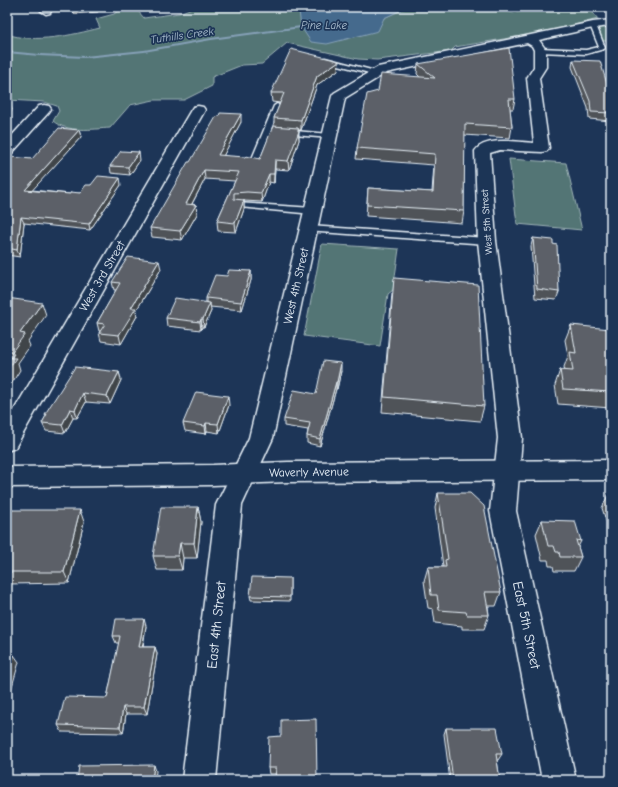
<svg xmlns="http://www.w3.org/2000/svg" width="618" height="787" viewBox="0 0 618 787" font-family="'Comic Neue',sans-serif">
<rect width="100%" height="100%" fill="#1d3557"/>
<filter id="ink" filterUnits="userSpaceOnUse"><feTurbulence type="fractalNoise" baseFrequency=".025" numOctaves="2"/><feDisplacementMap in="SourceGraphic" scale="8" xChannelSelector="R" yChannelSelector="G"/><feConvolveMatrix kernelMatrix="1 2 1 2 8 2 1 2 1" color-interpolation-filters="sRGB"/></filter>
<g filter="url(#ink)">
<path fill="#537575" stroke="#9eb3b6" d="M123,7L136,9L144,18L179,13L195,7H275L278,9L309,7L299,11L384,18L408,7H497L513,13L536,7H592L591,8L593,13L598,19L546,32L455,47L451,51L377,60L358,59L287,43L262,64L242,65L212,77V86L184,100H154L130,105L110,128C93,129 67,133 53,121L59,111L57,106L44,102L7,100V34C35,44 72,35 100,28L96,19L114,14Z
M611,26V41H603L597,27Z
M509,159L566,163L582,230L517,224Z
M322,244L399,249L393,290L388,294L380,346L304,336Z"/>
<path fill="#456b8d" stroke="#86a1b8" d="M309,7H408L384,18L378,31L327,44L311,42L301,27L299,11Z"/>
<g fill="none" stroke-linecap="round" stroke-linejoin="round">
<path fill="#86a1b8" fill-rule="evenodd" d="M308,24L309,26L301,28L211,40L144,52L85,58L39,56L7,53V51L39,54L85,56L144,50L211,38L301,26Z"/>
<g stroke="#e8f1f8" stroke-width="3">
<path id="lane" d="M593,23L596,25L605,48L604,49L586,54L540,52L537,50L540,48L586,50L599,47L590,25Z
M325,58L379,72L380,73L377,75L323,61L322,60Z
M277,104L280,106L271,129L330,134L334,136L330,138L270,133L259,161L258,163H252L251,161L274,106Z
M236,203L313,208L317,211L313,214L239,207H236L235,205Z
M309,226L487,238L491,241L487,244L306,231L305,229L306,227Z"/>
</g>
<g stroke="#e8f1f8" stroke-width="3">
<path id="street" d="M43,7H53L50,13L46,14L41,11Z
M611,20V26L593,28L539,40L546,50V67L539,78L549,148L547,151L542,152L500,150L490,153L496,241L522,438L516,511L576,780H542L490,511L498,438L478,241L475,151C485,136 518,142 534,143L527,78L534,67V50L532,46L527,43L386,73L345,98L273,438L242,505L216,780H182L216,505L249,438L332,96L334,93L378,67L593,22Z
M44,105L49,106L51,109L49,112L12,153L7,154V141L39,106Z
M198,106L203,107L205,110L15,448L7,451V422L191,110L193,107Z"/>
</g>
<g stroke="#e8f1f8" stroke-width="3">
<path id="primary" d="M611,460V480L288,482L213,485L7,487V467L213,465L288,462Z"/>
</g>
<use href="#lane" fill="#1d3557" fill-rule="evenodd"/>
<use href="#street" fill="#1d3557" fill-rule="evenodd"/>
<use href="#primary" fill="#1d3557" fill-rule="evenodd"/>
</g>
<path fill="#4f5359" stroke="#e8f1f8" d="M73,7H98V12L74,14Z
M573,60L611,97V121L589,119L588,108L572,67Z
M418,64L515,99L513,109H510L512,127L510,138L464,135V211L462,223L366,216L368,188L432,192L434,165L356,159L357,148L378,91L420,77L417,74Z
M338,70L317,85L301,130H298V131H299V140L289,170L275,169L274,183L269,182L262,202L244,201V209L236,232L218,231L217,221L235,181L205,179L192,204L196,205L197,214L182,240L152,237L150,228L241,122L223,156L260,159L274,126V118L280,103L272,102L271,93Z
M79,130L81,137L32,190L70,194L80,193L91,185H121L90,230L24,223L20,257L7,255V162L32,159Z
M140,160L130,175L111,173L110,166Z
M533,238L553,244L559,292L556,300L535,298L531,246Z
M161,269L136,311L137,316L121,344L101,341L99,333L100,331H99L97,323L116,290H114L112,282Z
M251,271V280L242,310L210,307L211,311L204,327H202L201,330L167,326L166,318L206,302V298L227,276Z
M392,293L484,406L480,421L382,412Z
M571,325L611,331V408L558,404L555,385L560,370L565,371L564,367L568,356L565,340Z
M341,371L337,389H336L320,446L307,443V436L308,430L284,426V419L316,394Z
M119,372L121,380L110,404L86,402L77,418H73L65,433L46,431L42,423L46,416L45,414Z
M229,405L219,433L207,431L206,434L185,431L183,423Z
M438,493L501,592L496,606H488L489,615L484,629H462V626L435,623L433,609L428,608L424,581L428,567H443V566L435,508Z
M609,493H611V536L602,508Z
M198,507L201,522L197,558H183L182,570H157L153,556Z
M7,510L84,522L69,583L7,584Z
M542,520L581,541L578,547L581,557L574,571H554L553,566H549L548,560H542L536,534Z
M290,578V601L251,600L250,596Z
M146,626L143,647H155L157,654L147,714H126L123,733L62,732L58,725L107,698L119,643H116L113,636Z
M316,719L275,774H269L268,768L281,736Z
M446,728L502,754L498,760H497L500,780H450L444,734Z"/>
<path fill="#404448" stroke="#e8f1f8" d="M339,61L338,70L317,85L301,130V120L317,76Z
M9,102L12,110L7,114V105Z
M241,114V122L219,164L218,155Z
M298,128L299,140L289,170L288,161Z
M79,130L81,137L27,196L25,190Z
M139,152L140,160L130,175L128,167Z
M275,160V169L274,183V174Z
M204,170L205,179L187,213L186,204Z
M269,174V182L262,202L261,193Z
M120,178L121,185L90,230L89,224Z
M244,200V209L236,232L235,223Z
M196,205L197,214L182,240L180,231Z
M21,217L24,223L20,257L17,250Z
M159,261L161,269L136,311L137,316L121,344L119,335L131,308Z
M251,271V280L242,310L241,302Z
M42,303L46,315L28,341L30,346L18,363L20,370L7,391V371L11,358V353L20,333Z
M210,303L211,311L204,327L203,319Z
M201,319L202,327L201,330L200,322Z
M341,363V371L337,389V382Z
M119,372L121,380L110,404L107,396Z
M336,382V389L320,446V439Z
M83,393L86,402L77,418L75,410Z
M228,396L229,405L219,433L218,424Z
M70,409L73,418L65,433L62,425Z
M206,423L207,431L206,434L205,426Z
M198,507L201,522L197,558L194,543Z
M80,510L84,522L69,583L64,572Z
M180,543L183,558L182,570L178,556Z
M144,619L146,626L141,654L139,647Z
M155,647L157,654L147,714L144,707Z
M14,655L19,662L9,697L7,695V679Z
M123,707L126,714L123,733L120,727Z
M154,765L156,771L155,780H152Z"/>
<path fill="#5c6167" stroke="#e8f1f8" d="M509,48L515,99H509L512,127L465,124L464,211L367,205L368,188L433,192L435,154L357,148L367,94L378,91L381,74L435,78L418,64Z
M291,49L339,61L317,76L301,120L274,118L284,93H271Z
M573,60L600,61L611,97V113L591,112L590,101Z
M220,113L241,114L218,155L245,157L246,156L260,159L273,126L298,128V131H299L288,161L275,160L274,174H269L261,193L247,192L234,193V199L244,200L235,223L217,221L239,172L204,170L186,204L196,205L180,231L150,228L188,162H190L216,117L219,116Z
M59,128L79,130L25,190L70,194L71,192L80,193L86,185H91L98,176L120,178L89,224L21,217L17,250L7,248V162L11,157L32,159Z
M121,151L139,152L128,167L110,166Z
M533,238L553,240V244L557,245L559,292L537,289Z
M128,257L159,261L131,308H136L119,335L99,333L105,324L97,323L120,283L112,282Z
M229,270L251,271L241,302L206,298L215,275L227,276Z
M394,278L478,285L484,406L384,397Z
M7,298L42,303L20,333L25,334L11,353L14,354L11,358H16L7,371Z
M175,298L210,303L203,319H201L200,322L166,318Z
M571,325L610,329L611,331V392L563,389L560,370L573,371L570,352L576,353Z
M323,361L341,363L337,382H336L320,439L307,436L310,423L284,419L294,390L316,394Z
M75,367L119,372L107,396L83,393L75,410L70,409L62,425L42,423L47,414H45Z
M196,392L228,396L218,424L206,423L205,426L183,423Z
M438,493H470L484,506L501,592H485L489,615H467L466,612L439,610L437,595H431L428,567H446L445,560L448,559Z
M609,493H611V499Z
M161,507H198L194,543H180L178,556H153Z
M7,510H80L64,572H7Z
M542,520L575,521L581,541L576,540L581,557H560L559,552H556L554,546H548Z
M252,577L290,578V597L250,596Z
M116,619H144L139,647H155L144,707H123L120,727L58,725L65,697L107,698L120,636H113Z
M7,655H14L7,679Z
M316,719L317,780H275L276,768H268L269,737L281,736V720Z
M446,728H497L502,754H496L500,780H453Z
M154,765L152,780H77L79,766Z"/>
</g>
<g text-anchor="middle" stroke-width="3.5" stroke-linejoin="round" paint-order="stroke">
<g font-size="10" fill="#e8f1f8" stroke="#1d3557">
<text transform="translate(486 222) rotate(-94)" y="4">West 5th Street</text>
</g>
<g font-size="11" font-style="italic" fill="#afc2d3" stroke="#1d3557">
<text x="324" y="29">Pine Lake</text>
<text transform="translate(182 35) rotate(-8)" y="4">Tuthills Creek</text>
</g>
<g font-size="12" fill="#e8f1f8" stroke="#1d3557">
<text transform="translate(102 276) rotate(-60)" y="4">West 3rd Street</text>
<text transform="translate(296 286) rotate(-77)" y="4">West 4th Street</text>
<text transform="translate(309 472) rotate(-1)" y="4">Waverly Avenue</text>
</g>
<g font-size="14" fill="#e8f1f8" stroke="#1d3557">
<text transform="translate(216 625) rotate(-84)" y="5">East 4th Street</text>
<text transform="translate(527 625) rotate(78)" y="5">East 5th Street</text>
</g>
</g>
<rect width="618" height="787" fill="none" stroke="#1d3557" stroke-width="24"/>
<rect x="12" y="12" width="594" height="763" fill="none" stroke="#e8f1f8" stroke-width="1.5" filter="url(#ink)"/>
</svg>
